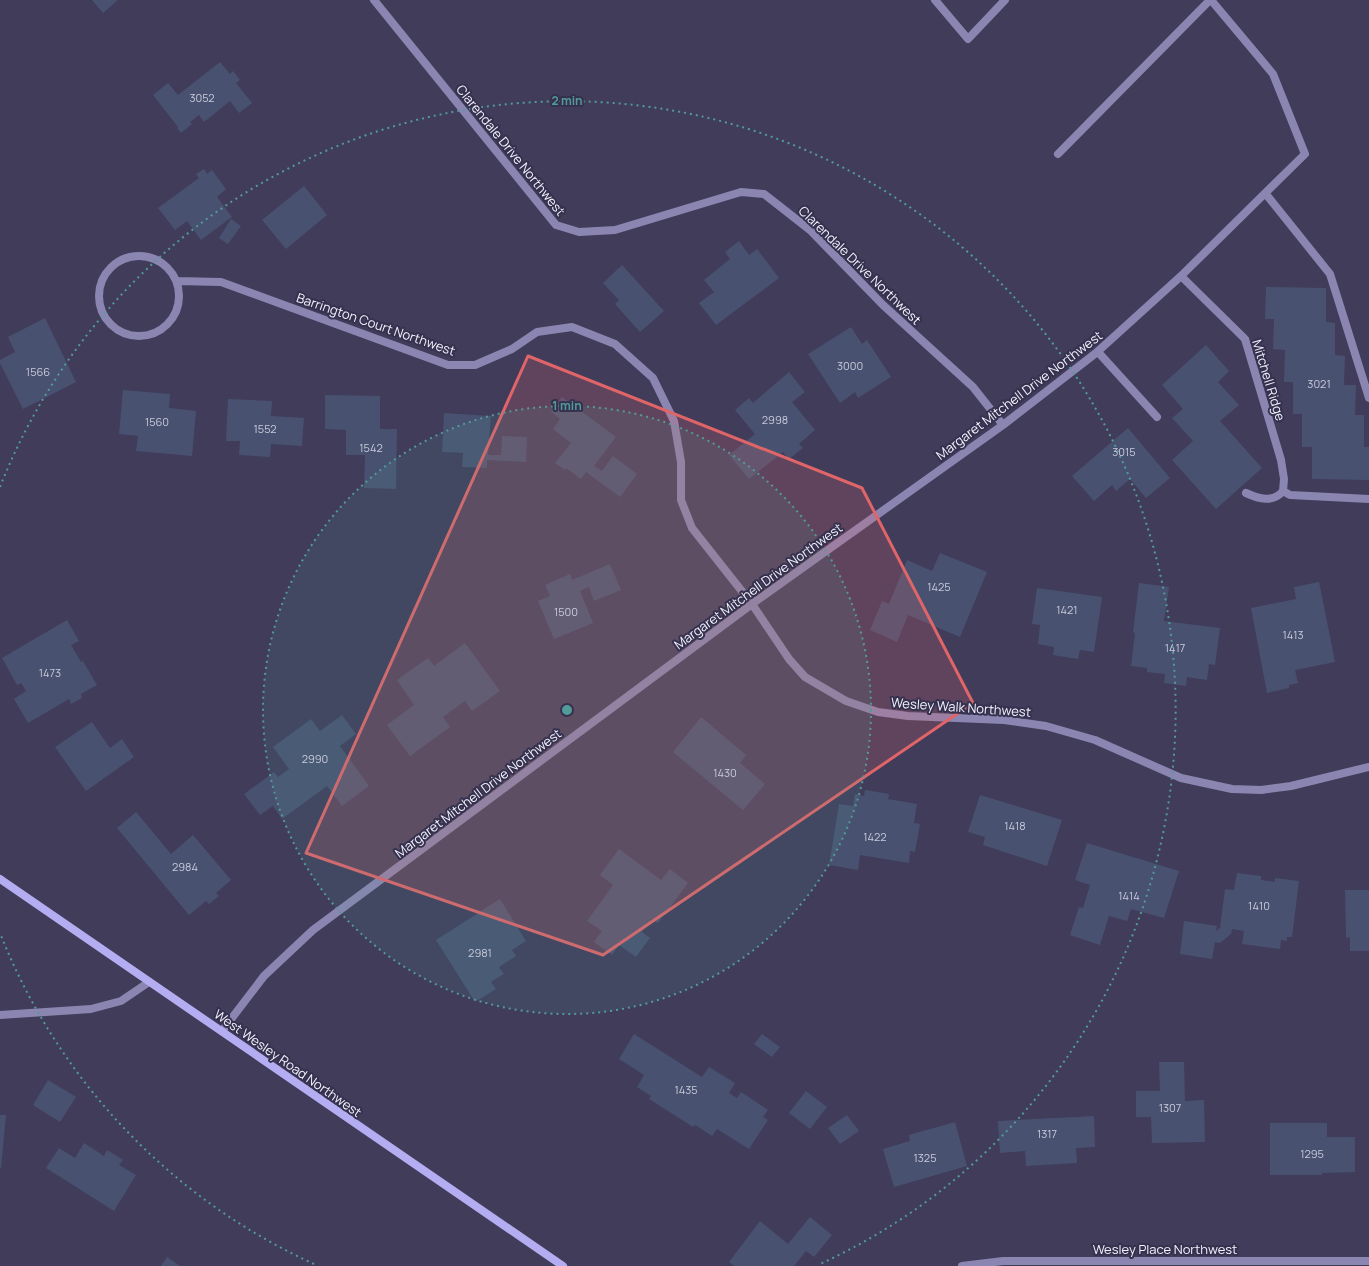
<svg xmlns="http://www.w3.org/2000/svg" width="1369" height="1266" viewBox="0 0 1369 1266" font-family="Manrope,sans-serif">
<rect width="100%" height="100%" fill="#403c5a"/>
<path fill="#485270" d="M92,0H118L103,13Z
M220,62L230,74L233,71L240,80L236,83L252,103L239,113L230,101L204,122L199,115L190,122L192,124L181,133L177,128L178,127L153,95L168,83L178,95Z
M204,169L207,174L212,170L226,189L217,197L232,217L201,240L187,221L175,230L158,208L199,178L196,174Z
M304,186L327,215L286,249L262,220Z
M231,219L241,226L228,244L219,238Z
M739,241L749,255L757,249L779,278L716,325L699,303L714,292L704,280L730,259L725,252Z
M622,265L664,311L640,332L615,304L619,300L603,283Z
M1266,287L1326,288V322L1335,323V355L1345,356L1344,385H1356L1355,415H1364V447H1369V480L1312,479V447H1302V414H1293V382H1284L1285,350L1273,349L1274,319H1265Z
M45,318L76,382L23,409L0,363V360L15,352L8,337Z
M851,327L862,344L867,340L891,377L858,398L855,392L840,403L808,354Z
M1206,345L1229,371L1218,382L1239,405L1220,421L1262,468L1216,509L1172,460L1193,441L1172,418L1183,409L1162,385Z
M789,372L805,392L792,402L815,430L799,444L803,448L789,459L783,452L749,479L729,455L755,434L735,410L749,398L753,403Z
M123,390L170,394L169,408L196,411L192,456L136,451L138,436L119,434Z
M325,395L380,396V429H397L396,489L364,488L365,455H346V430L325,429Z
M562,397L616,437L594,466L602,471L613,456L637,474L620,497L586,472L581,479L566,468L565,470L555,463L571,443L553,429L560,419L551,412Z
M228,399L272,401L271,416L304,418L302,446L271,444L270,457L239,455L240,441H226Z
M444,413L491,416L488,455H501L502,436L527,437L526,462L487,460V468L462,467L463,453L442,452Z
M1128,428L1170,478L1146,498L1130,479L1116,491L1112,485L1094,501L1072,476Z
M940,553L987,572L960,637L908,615L897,642L870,630L882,601L889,604L907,560L932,571Z
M610,564L621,590L594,601L589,587L580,591L593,623L554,639L538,601L550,596L545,585L570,574L572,580Z
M1319,582L1335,662L1295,670L1298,683L1289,685V688L1267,693L1251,608L1296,599L1294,587Z
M1139,583L1169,587L1164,621L1220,628L1215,665L1209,664L1207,680L1187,677L1186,686L1164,683L1165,674L1147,672V668L1131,666L1135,633L1133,632Z
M1037,588L1102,597L1094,652L1080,650L1078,659L1053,655L1054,647L1038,644L1040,625L1032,624Z
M67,620L79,641L71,645L81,662L83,661L97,685L81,694L82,698L71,704L69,699L28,723L14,699L26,691L21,683L17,685L2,658Z
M465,643L500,691L472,711L465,701L443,717L450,727L410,756L387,725L414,705L397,680L428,658L434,666Z
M342,715L356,734L340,746L369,786L342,806L327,786L282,819L273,806L260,815L244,794L274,772L278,777L289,769L273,747L311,719L320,731Z
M701,717L746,755L740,763L765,784L743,810L673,752Z
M92,722L110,748L122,739L134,757L86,791L55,747Z
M865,790L889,794L888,799L917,804L914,823L920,824L915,852L910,851L909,863L860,855L858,870L829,865L839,804L853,806L855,794L864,796Z
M980,795L1062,820L1047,866L983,845L985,837L968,832Z
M136,812L171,854L193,835L231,880L216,893L219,896L209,904L206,901L189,915L117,828Z
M1087,843L1179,871L1164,918L1131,909L1127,921L1109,916L1100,945L1070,935L1079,907L1083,908L1090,885L1075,880Z
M619,849L661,880L670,869L688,883L658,923L652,919L642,932L650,938L636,957L619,945L612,955L594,942L602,931L587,921L613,885L600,875Z
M1237,873L1261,876V880L1275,882V878L1299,881L1292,937H1287V941L1281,940L1280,949L1242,944L1244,931L1232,929L1231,934L1220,943L1215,942L1212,959L1180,954L1184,921L1217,926L1216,931L1221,927H1220L1225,889L1234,890Z
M1345,890H1369V951H1350V937L1346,938Z
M500,899L526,941L512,950L516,956L499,967L504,974L491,982L496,989L475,1002L436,940Z
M634,1034L702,1077L709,1067L735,1083L729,1093L737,1098L741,1092L768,1110L763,1117L768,1120L749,1149L717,1129L712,1136L695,1125L693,1127L649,1099L651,1096L637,1087L644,1075L619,1059Z
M762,1034L780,1047L772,1057L754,1044Z
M1159,1062H1184L1185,1101L1204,1100L1205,1142L1152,1143L1151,1117H1136V1091H1160Z
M48,1080L76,1097L60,1122L33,1105Z
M806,1091L827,1107L810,1129L789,1113Z
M0,1115H6L1,1168H0Z
M847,1115L859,1131L840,1144L828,1128Z
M1094,1116L1095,1147L1076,1148L1077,1163L1026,1166L1025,1151L1000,1153L998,1121Z
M955,1122L967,1166L894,1187L883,1149L910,1141L909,1135Z
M1270,1123H1327V1137H1355V1172L1322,1173V1175H1270Z
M84,1143L104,1156L107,1150L123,1160L119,1165L136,1175L114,1211L46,1168L59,1148L75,1158Z
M810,1217L832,1235L814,1257L806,1251L794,1266H734L729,1262L760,1221L788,1244Z
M167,1257L180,1266H161Z"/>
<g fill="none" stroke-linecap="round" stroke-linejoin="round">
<path stroke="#8b86b1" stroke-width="8" d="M1098,352L1157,417"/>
<path stroke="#8b86b1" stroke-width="8" d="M374,0L556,225L579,232L615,230L741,192L764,194L810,230L883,305L973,387L1003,425
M935,0L968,39L1005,0
M1058,154L1210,0
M1265,193L1330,274L1369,398
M99 296a40 40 0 1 1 80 0a40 40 0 1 1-80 0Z
M1181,276L1245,339L1281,460L1284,479L1283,491C1273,503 1259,499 1246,493
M177,281L221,282L448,365H475L512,349L537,332L572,327L615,344L653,378L674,421L681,462V500L692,528L752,604L789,659L805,677L846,701L878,712L908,716L1004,720L1046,726L1095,740L1181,778L1232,789L1261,790L1291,786L1369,767
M1283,491L1290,495L1369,499
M0,1015L91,1009L121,1001L149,982
M222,1031L264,976L313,930L752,604L1003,425L1096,353L1181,276L1305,154L1273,74L1211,0
M962,1266L1003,1261H1369"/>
<path stroke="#b5adf1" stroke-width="8" d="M0,879L563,1266"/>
</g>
<path fill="#df6568" fill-opacity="0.2" stroke="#df6568" stroke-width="3" stroke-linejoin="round" d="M528,356L862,488L973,703L603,955L306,853Z"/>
<circle cx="567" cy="710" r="304" fill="#539b99" fill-opacity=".12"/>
<g fill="none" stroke="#539b99" stroke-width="2" stroke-dasharray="2 4">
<circle cx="567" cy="710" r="304"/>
<path d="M314 1264A609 609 0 0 1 0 933M0 487A609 609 0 1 1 820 1264"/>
</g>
<g text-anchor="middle" stroke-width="4" stroke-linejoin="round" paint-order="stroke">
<g font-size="11" fill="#c8cada">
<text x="202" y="102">3052</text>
<text x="850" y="370">3000</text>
<text x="38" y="376">1566</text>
<text x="1319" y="388">3021</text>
<text x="775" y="424">2998</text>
<text x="157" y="426">1560</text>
<text x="265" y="433">1552</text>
<text x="371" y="452">1542</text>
<text x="1124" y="456">3015</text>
<text x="939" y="591">1425</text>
<text x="1067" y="614">1421</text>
<text x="566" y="616">1500</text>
<text x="1293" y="639">1413</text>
<text x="1175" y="652">1417</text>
<text x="50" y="677">1473</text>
<text x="315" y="763">2990</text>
<text x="725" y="777">1430</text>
<text x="1015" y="830">1418</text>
<text x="875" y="841">1422</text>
<text x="185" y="871">2984</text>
<text x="1129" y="900">1414</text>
<text x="1259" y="910">1410</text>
<text x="480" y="957">2981</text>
<text x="686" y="1094">1435</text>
<text x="1170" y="1112">1307</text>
<text x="1047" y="1138">1317</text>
<text x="1312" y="1158">1295</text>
<text x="925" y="1162">1325</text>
</g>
<g font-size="13" fill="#f3f2fd" stroke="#35314f">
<text transform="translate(511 150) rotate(51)" y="5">Clarendale Drive Northwest</text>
<text transform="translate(860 265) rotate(44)" y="5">Clarendale Drive Northwest</text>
<text transform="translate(376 324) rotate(19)" y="5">Barrington Court Northwest</text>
<text transform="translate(1269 380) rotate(73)" y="5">Mitchell Ridge</text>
<text transform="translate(1019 395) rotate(-37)" y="5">Margaret Mitchell Drive Northwest</text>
<text transform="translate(758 586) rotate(-36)" y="5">Margaret Mitchell Drive Northwest</text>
<text transform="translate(961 707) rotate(4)" y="5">Wesley Walk Northwest</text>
<text transform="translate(478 793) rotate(-37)" y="5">Margaret Mitchell Drive Northwest</text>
<text transform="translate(288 1063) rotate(35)" y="5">West Wesley Road Northwest</text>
<text x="1165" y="1254">Wesley Place Northwest</text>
</g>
</g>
<circle cx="567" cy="710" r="6" fill="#539b99" stroke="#35314f" stroke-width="2"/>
<g font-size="12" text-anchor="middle" font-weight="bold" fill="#539b99" stroke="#35314f" stroke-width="4" stroke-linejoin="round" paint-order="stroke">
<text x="567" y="105">2 min</text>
<text x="567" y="410">1 min</text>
</g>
</svg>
